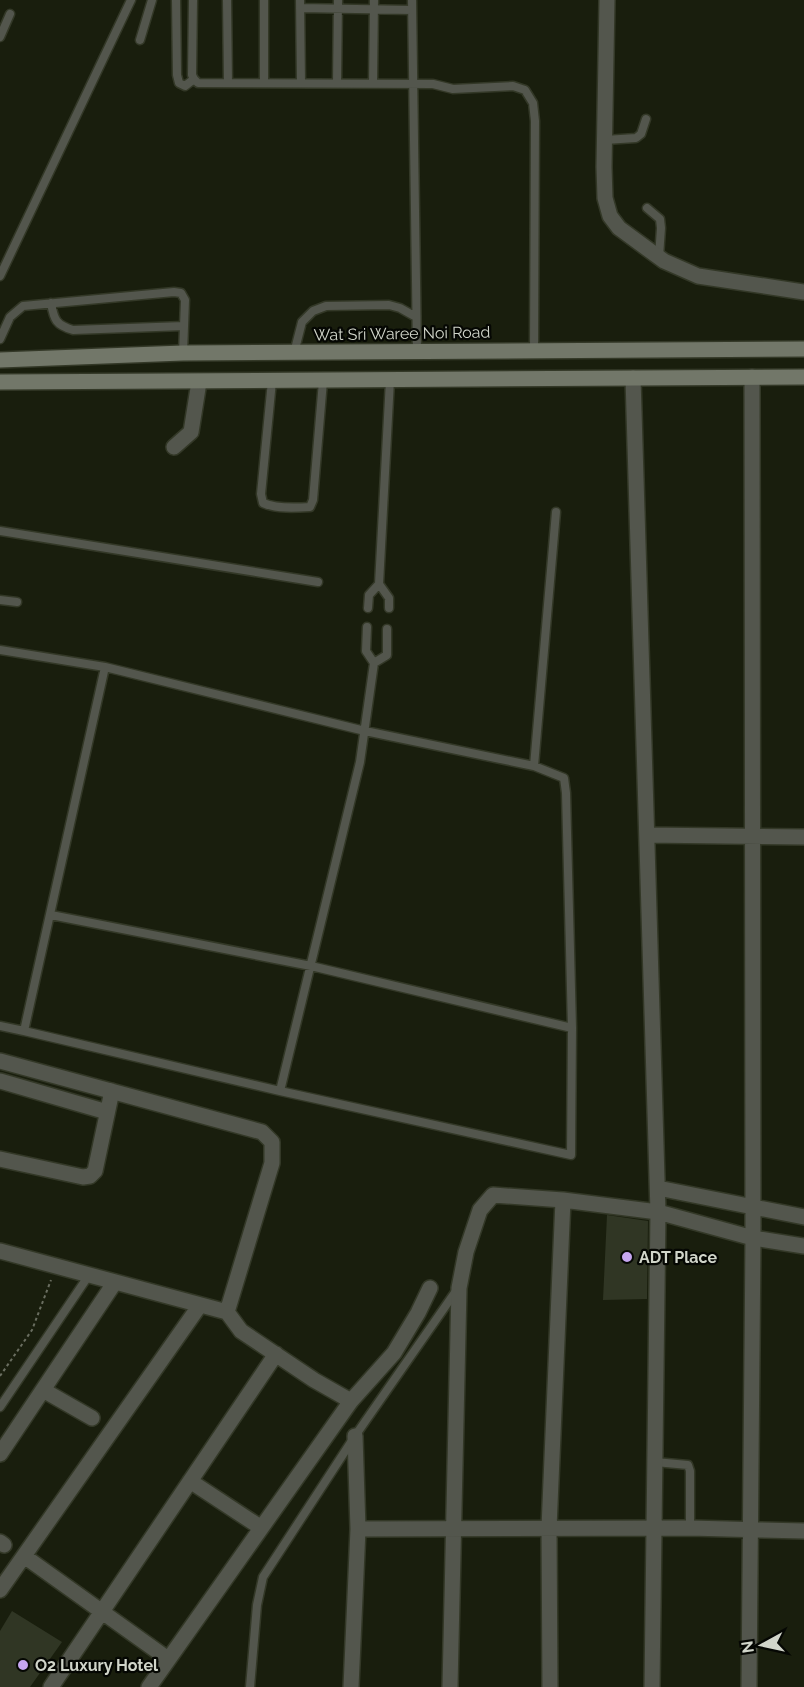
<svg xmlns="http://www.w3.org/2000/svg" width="804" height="1687" viewBox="0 0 804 1687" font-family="Raleway,sans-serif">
<rect width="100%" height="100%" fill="#191e0d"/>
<path fill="#303624" d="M607,1215L648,1221L647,1299L603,1300Z
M12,1611L62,1642L30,1687H0V1631Z"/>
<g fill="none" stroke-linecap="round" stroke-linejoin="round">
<g stroke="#333827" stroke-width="11">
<path id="service" d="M176,0L177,75L179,83L185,86L194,79
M193,0L192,75L194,79
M227,0L228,83
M264,0V83
M300,0L301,83
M412,0L417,351
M300,8L412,10
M0,37L10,14
M140,40L152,0
M194,79L198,83L433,84L453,89L513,86L525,90L533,103L535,121L534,350
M337,83L338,0
M373,83L374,0
M605,140L636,138L641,134L646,119
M647,208L660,219L661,228L659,257
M0,276L131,0
M51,303C54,320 56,325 73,330L184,326
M0,339L10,317L23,306L174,292L181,293L185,300L183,353
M294,353L302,322L313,311L326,306L389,305L400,308L416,317
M272,381L261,494L263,503C276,509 295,508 310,507L313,500L323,381
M0,531L318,582
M379,584L390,380
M0,600L17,602
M368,608L369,595L379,584L389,598V608
M367,627L366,651L374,663L387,655V629
M0,650L105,667
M105,667L365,731L534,766L564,778L566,793L572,1028L571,1155L280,1091L24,1031Z
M534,766L556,512
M51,915L311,966L572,1028
M0,1026L24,1031
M280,1091L360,762L374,663
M0,1407L89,1275
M655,1462L688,1465L690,1471V1528
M250,1687L257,1605L263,1577L355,1436L456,1291"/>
</g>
<g stroke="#333827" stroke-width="18">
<path id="minor" d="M607,0L604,167L605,198L610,216L619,228L664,261L698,276L804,292
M633,378L658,1212L652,1687
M174,447L191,432L199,382
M647,835L804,837
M0,1061L262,1132L272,1142V1163L227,1312
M0,1081L107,1112
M0,1159L83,1177L90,1176L95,1171L112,1091
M658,1188L804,1217
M0,1251L227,1312L241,1331L314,1380L351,1401
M43,1390L92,1418
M0,1454L115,1282
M190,1481L260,1527
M358,1529L690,1528L804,1531
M0,1542L4,1545
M24,1556L168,1659
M0,1590L200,1305
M51,1687L276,1354
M149,1687L351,1401L394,1353L418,1313L430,1288
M351,1687L358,1529L355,1436
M450,1687L459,1288L466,1252L480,1210L493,1195L563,1200L658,1212L753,1238L804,1246
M550,1687L549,1528L563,1200
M749,1687L753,1238L752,377"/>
</g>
<g stroke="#333827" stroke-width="18">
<path id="secondary" d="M0,360L183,353L804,349
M0,382L804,377"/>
</g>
<path stroke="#6a6e60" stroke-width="2" stroke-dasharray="3 3" stroke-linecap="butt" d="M0,1376L32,1330L51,1280"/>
<use href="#service" stroke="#53564d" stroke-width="8"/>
<use href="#minor" stroke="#53564d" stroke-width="15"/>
<use href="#secondary" stroke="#727769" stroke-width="15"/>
</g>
<g fill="#c6a6f0" stroke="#050703" stroke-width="2">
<circle cx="627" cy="1257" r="6"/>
<circle cx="23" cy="1665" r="6"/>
</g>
<g text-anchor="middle" stroke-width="4.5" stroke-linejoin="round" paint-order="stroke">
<g font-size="16" fill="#d1d5ca" stroke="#050703">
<text transform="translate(402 333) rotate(-1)" y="6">Wat Sri Waree Noi Road</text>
</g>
<g font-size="16" font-weight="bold" fill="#d1d5ca" stroke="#050703" text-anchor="start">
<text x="639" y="1263">ADT Place</text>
<text x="35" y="1671">O2 Luxury Hotel</text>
</g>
</g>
<g transform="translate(762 1645) rotate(262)" stroke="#050703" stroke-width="4.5" paint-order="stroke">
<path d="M0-4.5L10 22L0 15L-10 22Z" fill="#d1d5ca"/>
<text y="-9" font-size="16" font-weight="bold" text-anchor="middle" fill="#d1d5ca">N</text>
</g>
</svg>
